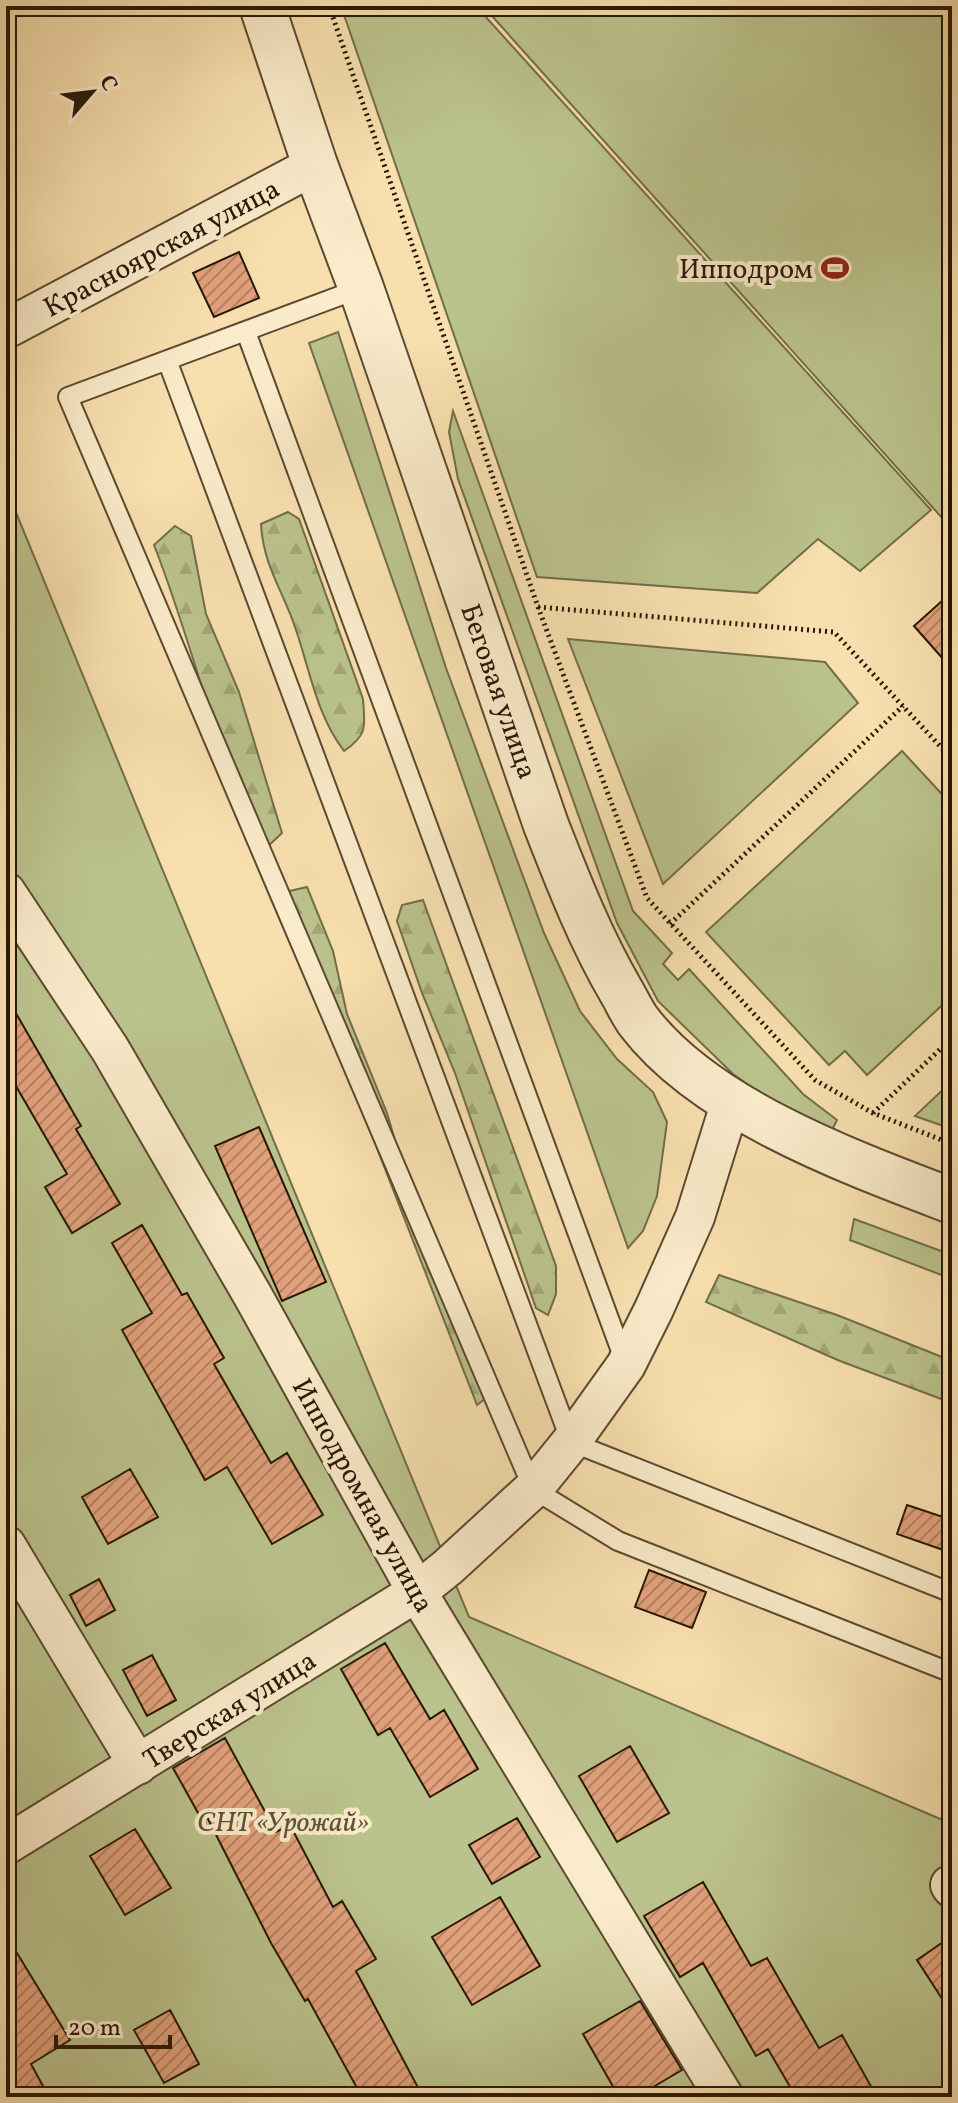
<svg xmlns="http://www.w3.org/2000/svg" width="958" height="2103" viewBox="0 0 958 2103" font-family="Vollkorn,serif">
<defs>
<pattern id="forest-firs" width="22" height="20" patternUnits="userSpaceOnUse" patternTransform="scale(2)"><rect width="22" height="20" fill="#bbc38c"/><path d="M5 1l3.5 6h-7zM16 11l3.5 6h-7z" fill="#a1a777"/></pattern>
<pattern id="building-hatch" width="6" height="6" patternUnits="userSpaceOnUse" patternTransform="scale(2)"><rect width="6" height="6" fill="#e1a17b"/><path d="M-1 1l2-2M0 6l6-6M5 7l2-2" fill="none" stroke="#b68263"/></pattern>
</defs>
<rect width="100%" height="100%" fill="#f8e0ae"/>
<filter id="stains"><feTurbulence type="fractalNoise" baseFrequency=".0025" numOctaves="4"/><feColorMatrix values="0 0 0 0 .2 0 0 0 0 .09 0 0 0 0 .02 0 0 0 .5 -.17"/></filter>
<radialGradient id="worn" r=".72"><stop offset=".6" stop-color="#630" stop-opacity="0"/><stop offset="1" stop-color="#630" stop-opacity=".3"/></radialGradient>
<path fill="#bbc38c" stroke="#726d4a" stroke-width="2" d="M341,6H476L931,510L860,571L818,539L757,593L537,577Z
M483,6H952V529Z
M338,332L446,668L544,933L580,1011L617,1059L653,1092L667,1122L657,1196L643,1231L628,1248L309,343Z
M453,411L633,911L672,953L663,964L678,980L689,969L803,1094L837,1120L830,1134L773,1103L733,1074L658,1001L617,923L458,479L449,432Z
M6,488L469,1617L952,1824V2097H6Z
M568,639L825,662L858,703L663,884Z
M902,751L952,805V996L867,1075L845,1051L829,1065L706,932Z
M952,1081V1129L915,1116Z
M854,1219L952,1255V1279L850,1240Z"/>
<path fill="url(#forest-firs)" stroke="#726d4a" stroke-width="2" d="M288,512L299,519L363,699C365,726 368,735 344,751C317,716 310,671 296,630C284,592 263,566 261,524Z
M175,526L191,536L206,614L239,692L282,833L264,850C215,753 194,646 154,545Z
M307,887L333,951L347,1014L387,1113L409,1188L493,1393L477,1405L315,989L285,892Z
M423,900L556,1266V1294L548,1315L536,1308L455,1073L422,993L397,921L402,905Z
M719,1275L837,1315L952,1361V1403L840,1361L706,1302Z"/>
<path fill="url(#building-hatch)" stroke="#281707" stroke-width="2" d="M239,252L259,298L214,317L193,273Z
M952,592V669L914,626Z
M6,996L81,1126L76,1129L120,1204L72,1233L45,1187L67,1174L6,1069Z
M259,1127L326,1282L282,1301L215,1146Z
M142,1225L182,1295L187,1293L224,1358L214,1364L271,1463L287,1453L323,1515L272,1544L227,1467L205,1480L122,1330L152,1313L112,1243Z
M130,1469L158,1517L108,1544L82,1497Z
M907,1505L952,1520V1553L897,1534Z
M649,1570L706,1592L692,1628L635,1607Z
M99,1579L115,1610L86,1626L70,1595Z
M385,1643L430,1719L444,1710L478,1769L430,1797L390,1728L378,1735L341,1669Z
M152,1655L176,1700L147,1716L123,1670Z
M225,1738L276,1832L290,1825L333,1907L342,1901L376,1959L356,1971L423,2097H362L308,1999L305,2001L271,1943L207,1817L202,1820L173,1768Z
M630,1746L669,1813L617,1842L579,1776Z
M517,1818L540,1857L492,1884L469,1845Z
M135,1829L171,1888L125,1915L90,1856Z
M703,1882L751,1966L767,1958L819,2048L842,2035L877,2097H796L768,2049L756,2056L703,1963L680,1977L644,1916Z
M500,1897L540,1966L472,2005L432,1937Z
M6,1935L70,2040L31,2064L49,2097H6Z
M952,1936V2014L917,1960Z
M640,2001L682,2070L636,2097H619L583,2034Z
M170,2010L199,2064L164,2083L134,2030Z"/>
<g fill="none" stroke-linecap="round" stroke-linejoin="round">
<g stroke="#5c4931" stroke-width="22">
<path id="service" d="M361,288L68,397L533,1489L618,1541L952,1673
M246,332L625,1362
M167,360L571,1442L952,1593"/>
</g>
<g stroke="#5c4931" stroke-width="42">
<path id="minor" d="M6,329L315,165
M6,892L110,1049L253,1296L417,1592L724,2097
M6,1545L138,1765
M6,1845L417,1592L448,1567L533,1489L571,1442L626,1365L654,1309L695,1217L731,1101
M950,1885L952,1888"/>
</g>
<g stroke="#5c4931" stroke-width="48">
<path id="tertiary" d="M262,6L315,165L361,288L546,825C568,881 590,938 621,991C627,1001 632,1013 639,1022C706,1110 852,1163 952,1201"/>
</g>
<path stroke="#281707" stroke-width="5" stroke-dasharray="2 4" stroke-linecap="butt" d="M329,6L538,607L647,898L815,1080L873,1113L952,1144
M935,6L952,24
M538,607L834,632L952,759
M670,924L903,706
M873,1113L952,1038"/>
<use href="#service" stroke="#faebca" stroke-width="18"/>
<use href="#minor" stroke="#faebca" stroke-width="38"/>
<use href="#tertiary" stroke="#faebca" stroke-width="44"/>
</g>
<defs>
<g id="stadium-bare" transform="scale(2.16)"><path d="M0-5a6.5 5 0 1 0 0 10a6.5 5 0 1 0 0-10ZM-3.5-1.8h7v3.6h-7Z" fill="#8f2418" stroke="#faebca" stroke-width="2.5" paint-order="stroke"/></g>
</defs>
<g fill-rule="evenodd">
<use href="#stadium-bare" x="835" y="268"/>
</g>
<g text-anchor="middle" stroke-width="8" stroke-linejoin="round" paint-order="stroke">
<g font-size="28" fill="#281707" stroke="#faebca">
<text transform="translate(161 247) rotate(-28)" y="10">Красноярская улица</text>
<text transform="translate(500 691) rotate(71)" y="10">Беговая улица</text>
<text transform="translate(364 1495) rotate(61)" y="10">Ипподромная улица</text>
<text transform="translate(229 1709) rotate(-32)" y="10">Тверская улица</text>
</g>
<g font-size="28" fill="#281707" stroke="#faebca" text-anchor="end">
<text x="813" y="278">Ипподром</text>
</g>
<g font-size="28" font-style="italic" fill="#5b5336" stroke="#faebca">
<text x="283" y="1831">СНТ «Урожай»</text>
</g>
</g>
<rect width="958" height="2103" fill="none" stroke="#f8e0ae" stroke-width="32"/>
<rect x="8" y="8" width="942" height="2087" fill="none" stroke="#281707" stroke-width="4"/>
<rect x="16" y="16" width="926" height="2071" fill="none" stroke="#281707" stroke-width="2"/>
<g transform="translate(92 92) rotate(62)" stroke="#faebca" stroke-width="6" paint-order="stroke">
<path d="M0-6L14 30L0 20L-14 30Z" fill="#281707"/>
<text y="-12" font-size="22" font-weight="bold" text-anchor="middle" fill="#281707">С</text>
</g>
<path d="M56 2035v12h114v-12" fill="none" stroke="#281707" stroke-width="4"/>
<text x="68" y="2035" font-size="24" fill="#281707" stroke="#faebca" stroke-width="6" paint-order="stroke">20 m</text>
<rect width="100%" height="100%" filter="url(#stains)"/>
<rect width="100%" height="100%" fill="url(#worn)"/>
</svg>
